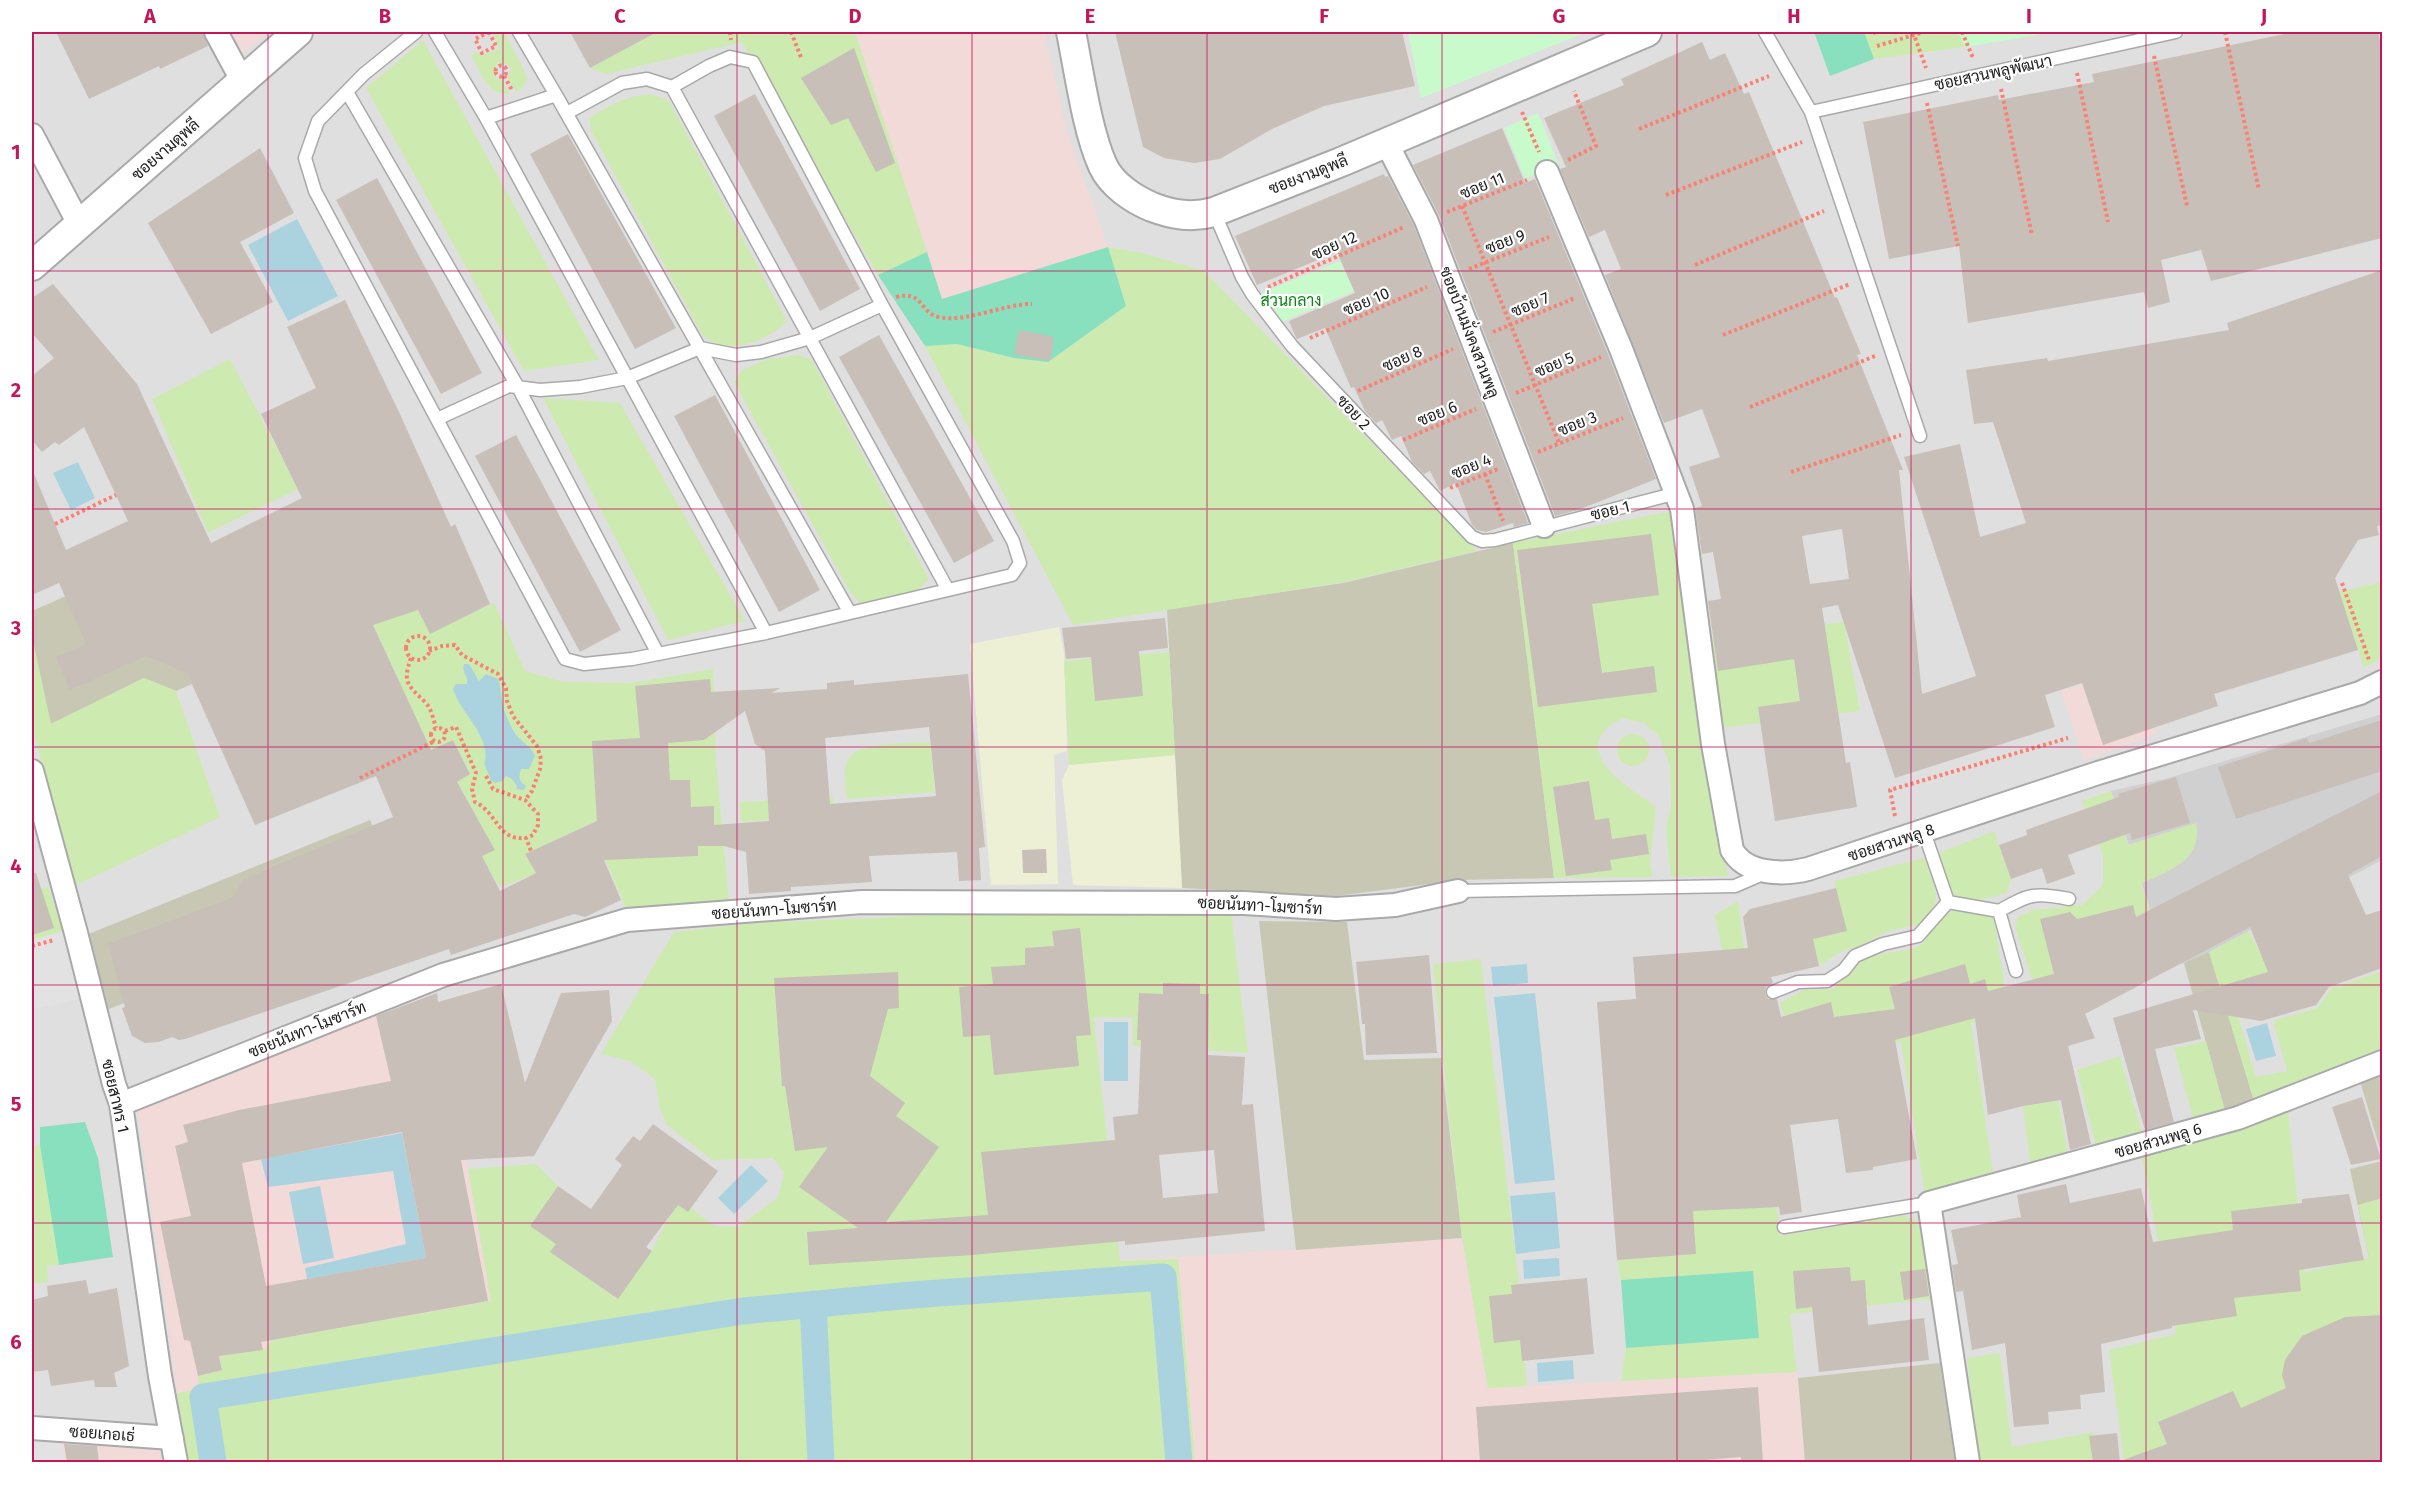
<svg xmlns="http://www.w3.org/2000/svg" width="2414" height="1494" viewBox="0 0 2414 1494" font-family="'Fira Sans',Sarabun,sans-serif">
<rect width="100%" height="100%" fill="#f2efe9"/>
<path fill="#e0dfdf" d="M32,32H2382V1462H32Z"/>
<path fill="#f2dad9" d="M228,32H267L240,57Z
M855,32H1044L1067,132L1108,247L942,299Z
M2135,667L2157,733L2084,761L2061,691Z
M437,993L497,1336L1120,1261L1462,1238L1488,1388L1797,1372L1805,1462H189L177,1393L137,1103Z
M32,1433L160,1448L162,1462H32Z"/>
<path fill="#d0d0d0" d="M2382,714V860L2190,962L2169,966L2111,791L2168,778Z"/>
<path fill="#c7c7b4" d="M1513,543L1554,878L1461,880L1336,896L1182,888L1167,609L1343,583Z
M143,562L192,684L176,691L144,678L51,724L32,725V611Z
M370,820L401,892L104,1011L86,935Z
M1259,921L1347,922L1364,1060L1441,1058L1462,1238L1296,1250Z
M2209,952L2254,1101L2225,1111L2184,963Z
M2382,1074V1156L2360,1081Z
M2382,1161V1278L2369,1258L2350,1169Z
M1940,1363L1955,1462H1805L1798,1378Z"/>
<path fill="#eef0d5" d="M1059,627L1064,653L1067,751L1054,755L1058,884L991,885L970,644Z
M1175,755L1182,888L1073,885L1062,780L1069,765Z"/>
<path fill="#cdebb0" d="M492,32H504L524,70L527,80L522,88L516,92L507,78L511,70L508,64L497,63L494,74L497,79L503,80L510,94C487,96 480,72 471,55L479,52L482,56L500,48Z
M657,32H855L927,252L878,275L742,42L606,74L590,68Z
M1864,32H1958L1965,47L1874,59Z
M423,40L599,360L524,371L366,88Z
M651,94L669,101L787,321C771,338 744,349 720,345C715,344 708,339 703,336L591,131L589,118C612,104 625,96 651,94Z
M1108,247L1143,253L1204,271L1477,551L1343,582L1073,625L925,346L957,344L1014,358L1048,362L1126,306Z
M800,355L812,360L929,579L918,590L862,605L850,592L734,382L742,370L768,359Z
M230,359L298,489L208,533L152,399Z
M543,398L620,403L745,621L668,640Z
M1672,511L1694,686L1728,876L1671,877L1666,829L1671,807L1670,766L1659,736L1644,723L1623,718C1618,721 1611,724 1607,728C1576,759 1635,791 1656,807L1650,863L1653,877L1554,878L1513,543Z
M2382,582V655L2379,659L2364,668L2339,592Z
M494,603L525,671L564,682L631,683L713,669L716,760L729,902L627,910L590,824L525,854L536,873L502,887L497,883L482,856L495,850L457,782L470,773L453,740L431,751L370,617L418,610L430,633Z
M1844,622L1860,711L1720,728L1709,638Z
M32,636L51,724L144,678L176,691L220,817L74,886L32,725Z
M1169,652L1175,755L1069,765L1064,661Z
M1617 750a16 16 0 1 1 32 0a16 16 0 1 1-32 0Z
M930,742L935,792L847,799C846,786 841,767 850,756C863,742 912,743 930,742Z
M2111,791L2128,845L2196,823C2204,860 2169,870 2141,884L2169,966L2040,1003L2015,927L2018,917L2032,910L2082,905L2103,885V856L2082,801Z
M833,797L834,811L789,818L741,822L740,802Z
M1994,831L2011,879L2007,892C1992,899 1967,903 1950,897L1937,854Z
M1927,857L1935,883L1936,898L1933,911L1921,924L1886,932L1858,947L1844,950L1819,966L1813,939L1846,931L1834,881Z
M48,887L63,931L32,940V890Z
M1738,901L1780,1236L1902,1215C1907,1217 1915,1218 1918,1223C1926,1233 1929,1284 1931,1299L1790,1314L1797,1372L1621,1381L1626,1348L1759,1338L1753,1271L1621,1280L1617,1260L1696,1254L1693,1211L1744,1209L1722,950L1715,915Z
M1966,908L1981,911L1994,920L2009,1012L1971,1023L1994,1179L1925,1195L1901,1042L1809,1061L1787,1024L1780,1003L1804,990L1833,989L1859,962L1876,955L1911,949L1922,944L1938,922L1950,911Z
M1082,909L1231,912L1248,1053L1133,1046L1132,1017L1094,1018L1120,1261L1178,1259L1195,1462H189L177,1393L199,1389L198,1376L222,1370L220,1356L263,1350L273,1340L491,1301L468,1169L536,1164L558,1186L530,1226L543,1235H562L551,1252L617,1299L652,1251L667,1220L678,1205L687,1212L691,1208L715,1226L738,1227L778,1197L784,1173L773,1158L712,1160L666,1124L660,1109L655,1079L630,1061L601,1054L674,932L757,923Z
M2249,931L2261,955L2283,951L2238,1016L2256,1077L2287,1071L2273,1021L2317,1008L2336,983L2337,987L2382,971V1052L2254,1101L2209,952Z
M1481,959L1519,1285L1527,1386L1488,1388L1462,1238L1433,964Z
M2206,1041L2225,1111L2194,1121L2174,1048Z
M2120,1056L2143,1136L2097,1151L2077,1070Z
M2058,1101L2069,1160L2031,1169L2023,1106Z
M2288,1111L2305,1272L2369,1258L2358,1205L2382,1198V1328L2302,1336C2278,1370 2280,1368 2293,1407L2241,1408L2233,1391L2158,1422L2167,1444L2144,1453L2147,1462H2124L2109,1350L2176,1334L2142,1157Z
M40,1145L59,1265L47,1266L48,1282L32,1284V1147Z
M2000,1353L2012,1447L2094,1432L2098,1462H1980L1967,1358Z"/>
<path fill="#c8facc" d="M1408,32H1587L1421,98Z
M1958,32H2055L1965,47Z
M1538,113L1559,165L1525,179L1504,128Z
M1340,261L1354,291L1282,322L1261,293Z"/>
<path fill="#88e0be" d="M1814,32H1864L1874,59L1830,76Z
M1108,247L1126,306L1048,362L1014,358L957,344L925,346L878,275L927,252L942,299Z
M85,1122L98,1158L113,1257L59,1265L40,1145V1127Z
M1753,1271L1759,1338L1626,1348L1621,1280Z"/>
<path fill="#e2e2e2" d="M63,931L82,998L36,1009L32,992V940Z
M32,1433L61,1434L65,1462H32Z"/>
<path fill="#aad3df" d="M297,219L338,296L288,321L248,245Z
M78,462L95,498L71,510L53,473Z
M464,664H469L479,681L486,674L498,679C503,692 500,702 506,715C509,722 514,734 520,739C527,746 531,747 535,756L529,769H521C519,777 518,781 526,786L524,790L516,789L517,786L512,779L506,776L502,781L495,783L491,780L484,764C493,738 460,713 453,689L456,684H467V679L463,668Z
M1527,964L1528,983L1493,986L1491,967Z
M1535,993L1555,1180L1515,1184L1494,997Z
M1104,1022H1128V1081H1104Z
M2267,1023L2276,1056L2256,1061L2246,1029Z
M402,1133L426,1258L307,1279L305,1268L406,1244L393,1171L268,1187L261,1159Z
M751,1165L768,1181L734,1214L718,1198Z
M320,1186L334,1258L303,1264L289,1192Z
M1555,1192L1560,1248L1516,1254L1510,1196Z
M1559,1258L1560,1276L1524,1279L1523,1260Z
M1573,1360L1574,1379L1538,1382L1537,1363Z"/>
<g fill="none" stroke-linecap="round" stroke-linejoin="round">
<path stroke="#aad3df" stroke-width="27" d="M813,1304L821,1462
M213,1462L203,1397L743,1311L912,1295L1163,1277L1179,1462"/>
</g>
<path fill="#c7bfb8" fill-rule="evenodd" d="M56,32H203L208,46L160,69L159,66L89,99Z
M570,32H657L590,68Z
M1115,32H1402L1415,86L1324,106L1272,129L1220,159L1194,163L1164,158L1143,147Z
M2294,32H2378L2382,49V238L2211,281L2201,250L2161,260L2170,302L2148,308L2144,292L1968,323L1959,246L1889,259L1863,122L1998,95L1999,100L2094,82L2092,74Z
M1702,42L1710,60L1725,53L1744,94L1749,92L1835,298L1837,297L1861,354L1857,355L1903,470H1899L1922,694L1976,676L1904,457L1960,444L1980,537L2026,523L1993,422L1974,424L1966,370L2047,358L2048,361L2229,330L2227,323L2382,270V525L2377,526L2379,535L2358,540L2335,578L2358,650L2214,694L2218,706L2103,745L2082,683L2045,695L2055,727L1895,778L1838,605L1822,608L1846,763L1850,762L1857,807L1775,821L1758,707L1800,701L1794,659L1718,671L1708,601L1721,599L1713,552L1702,554L1695,508L1702,506L1689,467L1720,457L1702,409L1664,423L1605,275L1621,269L1605,230L1589,237L1560,169L1566,167L1544,118L1624,85L1621,79ZM1842,529L1849,579L1810,584L1802,536Z
M854,48L895,163L876,172L848,118L831,125L801,78Z
M755,94L860,289L820,311L714,116Z
M1502,128L1525,183L1535,179L1608,354L1656,479L1578,510L1555,516L1439,215L1413,165Z
M568,134L676,328L635,349L530,154Z
M260,148L294,213L240,242L273,302L211,334L148,223Z
M1384,174L1385,177L1388,176L1414,226L1528,523L1514,527L1513,523L1486,532L1477,530L1472,525L1456,483L1440,491L1430,471L1424,474L1412,462L1401,436L1392,440L1382,420L1376,423L1365,411L1354,387L1351,388L1325,328L1297,339L1296,338L1289,321L1355,293L1337,252L1257,285L1235,236Z
M377,178L482,373L441,394L336,200Z
M53,284L137,384L211,543L302,498L261,414L316,388L287,327L345,300L399,412L451,527L455,524L490,604L430,634L418,610L373,625L431,750L453,740L470,774L457,782L495,850L482,856L500,891L536,873L525,854L597,821L592,741L640,738L635,686L710,679L711,692L780,688L772,693L827,689V683L854,680V685L968,674L985,847L979,848L981,880L959,881L957,852L869,856L872,882L791,887V891L749,894L746,852L724,846H698V856L604,860L621,900L585,917L574,914L451,955L449,949L185,1039L179,1040L172,1037L159,1042L145,1043L132,1036L122,1008L125,1007L108,944L232,898L244,879L393,817L376,776L255,825L187,673L146,656L70,690L56,657L86,644L59,583L32,595V469L66,550L128,521L84,427L59,445L55,442L42,452L32,440V376L54,358L32,333V298ZM745,711L755,744L765,751L769,821L714,825V806L691,807L690,780H670L668,743L704,740ZM929,727L936,796L830,804L825,738Z
M1019,330L1054,337L1050,361L1014,354Z
M879,335L994,541L954,563L839,357Z
M715,395L820,590L779,612L674,416Z
M516,435L621,630L580,652L475,456Z
M1651,534L1659,595L1592,604L1602,673L1654,666L1657,692L1538,707L1517,550Z
M1165,618L1168,648L1139,651L1143,696L1095,701L1091,657L1066,659L1062,628Z
M2382,720V771L2236,819L2218,767L2307,738L2309,743Z
M2176,777L2190,823L2132,840L2130,833L2068,855L2075,874L2047,884L2042,868L2011,879L1999,845L2027,835L2026,830L2119,797L2118,794Z
M1589,781L1595,820L1609,818L1612,839L1646,834L1649,854L1610,860L1612,870L1566,876L1553,787Z
M2382,791V856L2348,875L2366,915L2382,910V968L2329,987L2316,1005L2261,1021L2193,1010L2201,1039L2155,1049L2174,1122L2145,1130L2113,1018L2268,972L2250,927L2085,1014L2095,1038L2068,1046L2091,1144L2070,1150L2061,1100L2023,1106L1988,1115L1975,1018L1895,1040L1917,1159L1873,1167V1170L1846,1173L1838,1119L1790,1125L1802,1212L1780,1215L1779,1207L1693,1211L1696,1254L1617,1260L1597,1002L1636,999L1633,957L1748,948L1743,917L1750,909L1836,888L1847,931L1813,939L1819,966L1771,977L1773,983L1766,987L1765,994L1768,999H1777L1781,1017L1831,1002L1834,1017L1895,1009L1889,987L1965,964L1970,984L1985,979L1988,991L2054,974L2040,919L2070,912L2077,919L2133,905L2136,917Z
M1046,849L1047,873H1023L1022,850Z
M36,873L54,928L32,935V874Z
M1080,928L1091,1035L1076,1036L1079,1066L994,1075L990,1035L963,1037L959,987L993,984L991,967L1025,965V948L1054,946L1052,931Z
M1429,955L1437,1053L1366,1055L1365,1024H1362L1356,962Z
M898,972L899,1008L888,1009L870,1076L905,1103L896,1116L939,1147L886,1222L988,1215L981,1152L1115,1140L1113,1117L1138,1114L1141,1040H1137L1139,993L1163,994V983L1200,984V994H1209L1208,1055L1245,1057L1242,1105L1253,1104L1265,1231L1125,1245V1241L973,1255L809,1265L807,1232L858,1228L799,1187L828,1147L795,1151L785,1086H782L774,978ZM1214,1150L1218,1193L1163,1198L1159,1155Z
M501,984L525,1083L561,993L609,990L612,1021L534,1156L461,1160L488,1301L261,1342L263,1350L219,1356L222,1370L198,1376L190,1341L184,1340L160,1222L191,1216L175,1146L188,1142L183,1125L239,1110L391,1081L376,1016L437,993L438,1002ZM402,1132L426,1258L266,1286L242,1163Z
M2362,1097L2381,1159L2351,1165L2332,1107Z
M653,1124L718,1171L688,1212L678,1205L646,1247L652,1251L618,1299L550,1252L556,1244L530,1226L558,1186L591,1209L622,1165L615,1159L633,1136L640,1141Z
M2066,1184L2070,1203L2141,1188L2153,1242L2233,1230L2231,1211L2302,1203V1199L2349,1194L2364,1260L2299,1270L2301,1291L2234,1298L2237,1316L2172,1326V1328L2101,1344L2105,1392L2080,1395L2081,1409L2048,1412L2049,1424L2014,1427L2005,1343L1972,1350L1963,1291L1956,1292L1952,1265L1958,1264L1951,1230L2021,1217L2017,1195Z
M1850,1267L1851,1281L1865,1280L1868,1325L1924,1318L1929,1360L1819,1372L1812,1307L1796,1309L1793,1271Z
M1925,1269L1929,1296L1904,1300L1900,1272Z
M1587,1278L1594,1354L1522,1361L1520,1340L1494,1343L1489,1296L1512,1294L1511,1285Z
M86,1280L89,1294L117,1288L129,1366L114,1373L117,1387H95L94,1380L51,1386L48,1370L32,1372V1300L48,1296L47,1286Z
M2382,1315V1462H2124L2123,1460L2167,1444L2158,1422L2233,1391L2241,1408L2286,1388L2282,1375L2285,1360L2302,1336L2345,1317Z
M1758,1387L1763,1462H1741V1457L1681,1462H1480L1476,1407Z
M2117,1433L2120,1462H2093L2089,1436Z
M64,1444L97,1446L99,1462H67Z"/>
<g fill="none" stroke-linecap="round" stroke-linejoin="round">
<g stroke="#a9a9a9" stroke-width="15">
<path id="service" d="M416,32L364,74L318,121L305,158L315,191L565,659L584,664L632,659L766,633
M435,32L486,118L556,95L519,32
M1765,32L1811,112L1920,436
M347,92L518,387L658,654
M1811,112L2176,32
M567,113L622,83L647,79L672,87L709,66L730,57L753,62L882,305L1013,541L1020,563L1012,575L948,590L672,87
M486,118L766,633L850,613L556,95
M1214,212L1242,277L1252,294L1292,346L1472,537L1482,541L1495,540L1677,493
M437,419L509,386L540,390L580,387L627,378L700,348L736,355L761,352L810,338L882,305
M850,613L948,590
M1924,832L1948,902
M1458,891L1735,886L1765,873
M2016,971L1999,911C2029,894 2035,892 2069,899
M1773,992L1798,982L1827,981L1844,970L1855,956L1883,944L1918,936L1948,902L1999,911
M1784,1227L1929,1203"/>
</g>
<g stroke="#a9a9a9" stroke-width="26">
<path id="minor" d="M216,32L243,82
M32,135L79,224
M1386,142L1426,220L1544,526
M1547,172L1621,349L1682,509L1713,744L1732,850C1746,875 1784,875 1808,869L2098,773L2360,693L2382,682
M32,771L76,933L114,1084L121,1104L160,1376L176,1462
M121,1104L443,975L627,920L862,902L1244,903L1336,909L1395,905L1458,891
M32,1428L172,1438
M1968,1462L1929,1203L2238,1118L2382,1062"/>
</g>
<g stroke="#a9a9a9" stroke-width="32">
<path id="tertiary" d="M1071,32C1079,71 1087,131 1103,166C1112,185 1133,199 1152,207C1173,215 1192,218 1214,212L1341,162L1647,32
M32,266L298,32"/>
</g>
<path stroke="#fa8072" stroke-width="4" stroke-dasharray="3 3" stroke-linecap="butt" d="M489,32L496,46L482,53L475,39Z
M730,32L731,40
M791,32L802,60
M1913,32L1926,68
M1962,32L1973,58
M2225,32L2259,190
M1873,33L1876,32
M1877,46L1924,32
M2154,56L2187,206
M495.5 71a5.5 5.5 0 1 1 11 0a5.5 5.5 0 1 1-11 0Z
M2077,73L2108,222
M504,76L512,90
M2001,89L2032,235
M1927,103L1958,246
M1522,112L1539,152
M1639,129L1769,76
M1568,160L1596,146L1574,91
M1666,195L1802,142
M1462,206L1559,443
M1447,212L1527,180
M1695,265L1824,211
M1469,269L1549,237
M1268,287L1404,227
M896,297C924,290 919,313 939,317C966,323 1003,304 1032,304
M1493,332L1575,298
M1723,335L1850,284
M1310,338L1427,287
M1358,391L1453,349
M1516,393L1601,357
M1750,407L1875,356
M1403,440L1476,409
M1538,452L1623,418
M1791,472L1901,435
M1485,474L1503,521
M1450,488L1498,469
M55,524L116,495
M2342,583L2369,660
M406 648a12 12 0 1 1 24 0a12 12 0 1 1-24 0Z
M429,651L442,646L455,645L462,655L498,674L506,688L507,701L513,716L537,746L541,759L540,769L532,791L525,800
M411,658C402,683 408,685 425,702C432,709 433,719 436,728
M431 735a7 7 0 1 1 14 0a7 7 0 1 1-14 0Z
M445,731L456,727L476,773L472,789L475,802C498,813 497,841 526,838
M486,776L493,789L525,800L538,814V825L533,835L526,838L531,851
M360,778L435,741
M1895,816L1890,790L2068,738
M32,946L54,940"/>
<use href="#service" stroke="#fff" stroke-width="12"/>
<use href="#minor" stroke="#fff" stroke-width="22"/>
<use href="#tertiary" stroke="#fff" stroke-width="28"/>
</g>
<path fill="none" stroke="#c2185b" stroke-width="1.5" stroke-opacity="0.55" d="M268,32V1462M503,32V1462M737,32V1462M972,32V1462M1207,32V1462M1442,32V1462M1677,32V1462M1911,32V1462M2146,32V1462M32,271H2382M32,509H2382M32,747H2382M32,985H2382M32,1223H2382"/>
<g text-anchor="middle" stroke-width="4.5" stroke-linejoin="round" paint-order="stroke">
<g font-size="16" fill="#222" stroke="#fff">
<text transform="translate(1993 72) rotate(-12)" y="6">ซอยสวนพลูพัฒนา</text>
<text transform="translate(165 149) rotate(-41)" y="6">ซอยงามดูพลี</text>
<text transform="translate(1308 174) rotate(-21)" y="6">ซอยงามดูพลี</text>
<text transform="translate(1482 185) rotate(-22)" y="6">ซอย 11</text>
<text transform="translate(1505 241) rotate(-21)" y="6">ซอย 9</text>
<text transform="translate(1334 245) rotate(-24)" y="6">ซอย 12</text>
<text transform="translate(1366 301) rotate(-23)" y="6">ซอย 10</text>
<text transform="translate(1530 304) rotate(-23)" y="6">ซอย 7</text>
<text transform="translate(1470 332) rotate(69)" y="6">ซอยบ้านมั่งคงสวนพลู</text>
<text transform="translate(1402 358) rotate(-24)" y="6">ซอย 8</text>
<text transform="translate(1554 364) rotate(-23)" y="6">ซอย 5</text>
<text transform="translate(1354 412) rotate(47)" y="6">ซอย 2</text>
<text transform="translate(1437 413) rotate(-22)" y="6">ซอย 6</text>
<text transform="translate(1577 423) rotate(-22)" y="6">ซอย 3</text>
<text transform="translate(1471 466) rotate(-22)" y="6">ซอย 4</text>
<text transform="translate(1610 510) rotate(-14)" y="6">ซอย 1</text>
<text transform="translate(1891 842) rotate(-18)" y="6">ซอยสวนพลู 8</text>
<text transform="translate(1260 905) rotate(3)" y="6">ซอยนันทา-โมซาร์ท</text>
<text transform="translate(774 909) rotate(-4)" y="6">ซอยนันทา-โมซาร์ท</text>
<text transform="translate(307 1029) rotate(-22)" y="6">ซอยนันทา-โมซาร์ท</text>
<text transform="translate(116 1096) rotate(77)" y="6">ซอยสาทร 1</text>
<text transform="translate(2158 1140) rotate(-16)" y="6">ซอยสวนพลู 6</text>
<text transform="translate(102 1433) rotate(4)" y="6">ซอยเกอเธ่</text>
</g>
<g font-size="16" fill="#0c8416" stroke="#fff">
<text x="1291" y="306">ส่วนกลาง</text>
</g>
</g>
<rect width="2414" height="1494" fill="none" stroke="#ffffff" stroke-width="66"/>
<rect x="33" y="33" width="2348" height="1428" fill="none" stroke="#c2185b" stroke-width="2"/>
<g font-size="20" text-anchor="middle" font-weight="bold" fill="#c2185b">
<text x="150" y="23">A</text>
<text x="385" y="23">B</text>
<text x="620" y="23">C</text>
<text x="855" y="23">D</text>
<text x="1090" y="23">E</text>
<text x="1324" y="23">F</text>
<text x="1559" y="23">G</text>
<text x="1794" y="23">H</text>
<text x="2029" y="23">I</text>
<text x="2264" y="23">J</text>
<text x="16" y="159">1</text>
<text x="16" y="397">2</text>
<text x="16" y="635">3</text>
<text x="16" y="873">4</text>
<text x="16" y="1111">5</text>
<text x="16" y="1349">6</text>
</g>
</svg>
